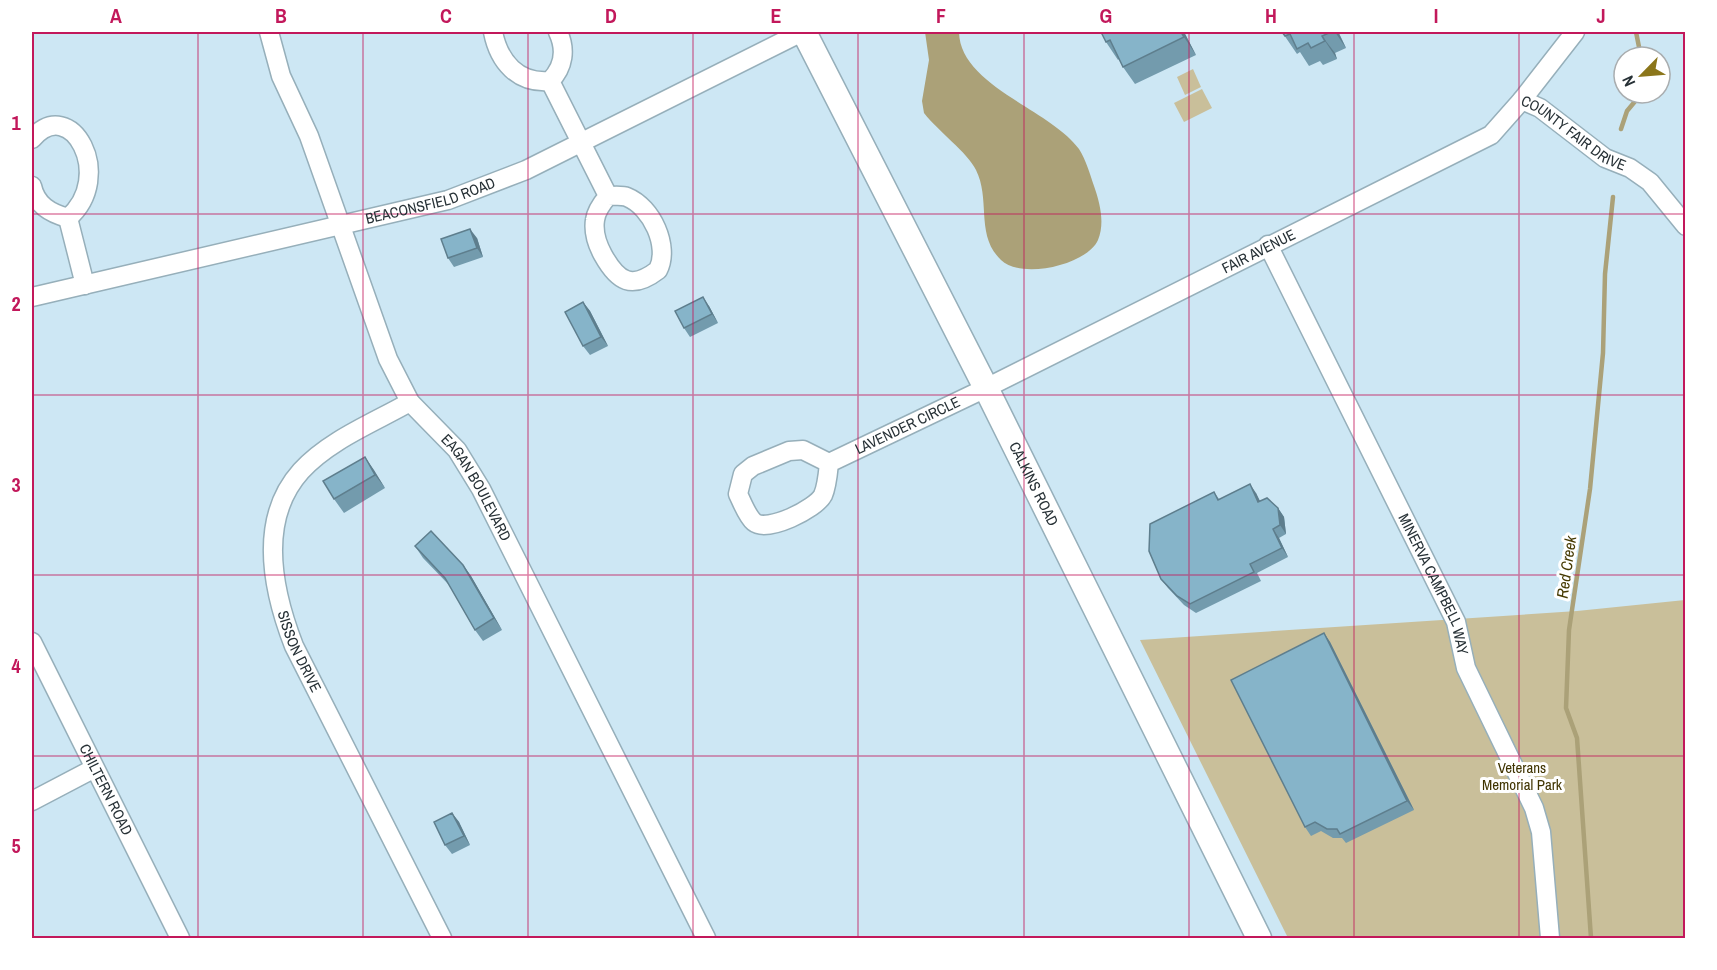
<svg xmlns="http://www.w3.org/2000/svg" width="1717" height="970" viewBox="0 0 1717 970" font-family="'Archivo Narrow',sans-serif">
<rect width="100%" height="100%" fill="#cde7f4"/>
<path fill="#c9bf9a" d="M1193,69L1201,87L1185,95L1177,77Z
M1202,89L1212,108L1184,122L1174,103Z
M1685,600V938H1288L1140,640L1577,611Z"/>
<path fill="#aba178" d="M925,32H959C960,86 1050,109 1079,149C1086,160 1090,174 1094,186C1100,203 1105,223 1098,240C1087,265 1021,280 1001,260C975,235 991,200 976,170C968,153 938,131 924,113L922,101L929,60Z"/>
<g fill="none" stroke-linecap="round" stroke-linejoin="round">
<path stroke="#aba178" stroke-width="4.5" d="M1636,32L1641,57
M1621,129L1627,111L1642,93
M1591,938L1577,738L1566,708L1569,630L1590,489L1603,353L1605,274L1613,197"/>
<g stroke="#96afba" stroke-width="21">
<g id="street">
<path id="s1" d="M269,32L281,76L309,136L388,359L410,402L457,450L481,489L706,938"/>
<path d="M493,32C499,62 518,84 550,81C564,67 566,49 558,32"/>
<path id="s2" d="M1575,32L1522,100L1540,108L1605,158L1630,168L1650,182L1686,226"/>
<path d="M550,81L608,196C602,203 596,211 595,220C593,233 597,244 603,255C618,282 632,290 658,270C670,247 652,207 627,197C622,195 614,196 608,196"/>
<path d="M32,139C71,93 116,177 68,218"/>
<path d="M32,186C36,205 50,213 68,218"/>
<path d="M68,218L85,285"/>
<path id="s3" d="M1268,245L1456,622L1466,668L1534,808L1541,832L1550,938"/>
<path id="s4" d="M32,297L448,200L526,170L802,32"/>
<path id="s5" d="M410,402C375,422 329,440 301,471C257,520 273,592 294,646L442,938"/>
<path id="s6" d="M829,463C828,473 827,486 823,495C816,509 767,533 754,522C747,516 742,502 738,494L743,474L753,466L789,451L803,450L829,463L986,388L1491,135L1522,100"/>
<path id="s7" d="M32,642L180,938"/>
<path d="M32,801L93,769"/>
</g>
</g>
<g stroke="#96afba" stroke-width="27">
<g id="secondary">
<path id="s8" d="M804,32L986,388L1259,938"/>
</g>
</g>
<use href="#street" stroke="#fff" stroke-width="18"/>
<use href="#secondary" stroke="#fff" stroke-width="24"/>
</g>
<path fill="#739bad" d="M1101,32H1184L1196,55L1135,84L1123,67L1119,59L1118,60L1106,42Z
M1282,32H1341L1339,33L1346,48L1335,53L1337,59L1323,65L1320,61L1309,66L1300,52L1297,54Z
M477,238L483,257L454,267L448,258Z
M583,302L590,311L608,346L590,355L583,346Z
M709,306L718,323L690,337L684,328Z
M365,457L385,488L344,513L334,499Z
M1214,492L1219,499L1256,493L1260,502L1278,508L1284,517L1286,534L1279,538L1288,557L1257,573L1261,581L1196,613L1184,605L1168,588L1161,579Z
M415,546L463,565L471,576L502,630L483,641L475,630L450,586L423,558Z
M1324,633L1330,642L1414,810L1346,843L1342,838H1333L1321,831L1311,836L1305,827Z
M452,813L459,822L470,845L452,854L445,845Z"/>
<path fill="#5e7e8d" d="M1181,32H1184L1196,55L1184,37Z
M1335,32H1338L1346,48Z
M1322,36L1335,53L1337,59L1325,41Z
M470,229L477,238L483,257L477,248Z
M703,297L709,306L718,323L712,314Z
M583,302L590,311L608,346L601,337Z
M365,457L374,470L385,488L375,475Z
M1250,484L1256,493L1265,511L1258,502Z
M1278,508L1284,517L1286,534L1280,525Z
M1273,529L1279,538L1288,557L1282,548Z
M463,565L471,576L502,630L494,618Z
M1324,633L1330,642L1414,810L1407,801Z
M452,813L459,822L470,845L464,836Z"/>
<path fill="#86b4c9" stroke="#5e7e8d" stroke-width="1.5" d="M1101,32H1181L1184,37L1123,67L1110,40L1106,42Z
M1282,32H1331L1322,36L1325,41L1311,48L1308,43L1297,49L1290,34L1285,36Z
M470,229L477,248L448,258L441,239Z
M703,297L712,314L684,328L675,311Z
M583,302L601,337L583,346L565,312Z
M365,457L375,475L334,499L323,481Z
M1250,484L1258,502L1267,498L1278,508L1280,525L1273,529L1282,548L1250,564L1254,572L1190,604L1177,596L1161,579L1149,551L1150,524L1214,492L1218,500Z
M431,531L463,565L494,618L475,630L445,578L415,546Z
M1324,633L1407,801L1340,834L1337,829H1327L1315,822L1305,827L1231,680Z
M452,813L464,836L445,845L434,822Z"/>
<path fill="none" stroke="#c2185b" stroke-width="1.5" stroke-opacity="0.55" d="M198,32V938M363,32V938M528,32V938M693,32V938M858,32V938M1024,32V938M1189,32V938M1354,32V938M1519,32V938M32,214H1686M32,395H1686M32,575H1686M32,756H1686"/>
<g text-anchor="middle" stroke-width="6" stroke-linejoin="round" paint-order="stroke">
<g font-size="15" fill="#273136" stroke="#fff">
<text dy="5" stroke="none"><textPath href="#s2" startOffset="148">COUNTY FAIR DRIVE</textPath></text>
<text dy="5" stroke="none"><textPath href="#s4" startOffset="410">BEACONSFIELD ROAD</textPath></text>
<text dy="5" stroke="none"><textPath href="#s6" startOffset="738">FAIR AVENUE</textPath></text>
<text dy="5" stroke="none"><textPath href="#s6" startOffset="346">LAVENDER CIRCLE</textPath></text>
<text dy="5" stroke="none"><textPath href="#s8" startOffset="507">CALKINS ROAD</textPath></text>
<text dy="5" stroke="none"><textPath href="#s1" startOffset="506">EAGAN BOULEVARD</textPath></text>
<text dy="5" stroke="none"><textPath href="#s3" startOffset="378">MINERVA CAMPBELL WAY</textPath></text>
<text dy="5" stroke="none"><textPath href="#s5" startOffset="321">SISSON DRIVE</textPath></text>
<text dy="5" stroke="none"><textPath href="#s7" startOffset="165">CHILTERN ROAD</textPath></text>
</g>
<g font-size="15" fill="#3f3300" stroke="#fff">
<text x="1522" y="773">Veterans<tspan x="1522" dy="17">Memorial Park</tspan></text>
</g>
<g font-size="16" font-style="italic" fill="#473b04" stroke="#fff">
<text transform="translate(1566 567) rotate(-82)" y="6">Red Creek</text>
</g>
</g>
<rect width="1717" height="970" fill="none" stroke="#ffffff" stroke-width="66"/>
<g transform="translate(1642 75) rotate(245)"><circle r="28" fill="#ffffff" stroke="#a9adaf" stroke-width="1.5"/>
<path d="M0-4.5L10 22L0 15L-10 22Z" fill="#8b761b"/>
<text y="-9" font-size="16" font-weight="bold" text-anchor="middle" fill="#273136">N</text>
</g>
<rect x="33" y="33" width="1651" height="904" fill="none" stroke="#c2185b" stroke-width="2"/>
<g font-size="20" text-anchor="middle" font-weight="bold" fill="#c2185b">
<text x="116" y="23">A</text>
<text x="281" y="23">B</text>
<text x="446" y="23">C</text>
<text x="611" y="23">D</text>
<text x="776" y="23">E</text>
<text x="941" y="23">F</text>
<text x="1106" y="23">G</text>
<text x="1271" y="23">H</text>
<text x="1436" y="23">I</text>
<text x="1601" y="23">J</text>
<text x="16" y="130">1</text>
<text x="16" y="311">2</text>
<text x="16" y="492">3</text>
<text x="16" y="673">4</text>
<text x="16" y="853">5</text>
</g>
</svg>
